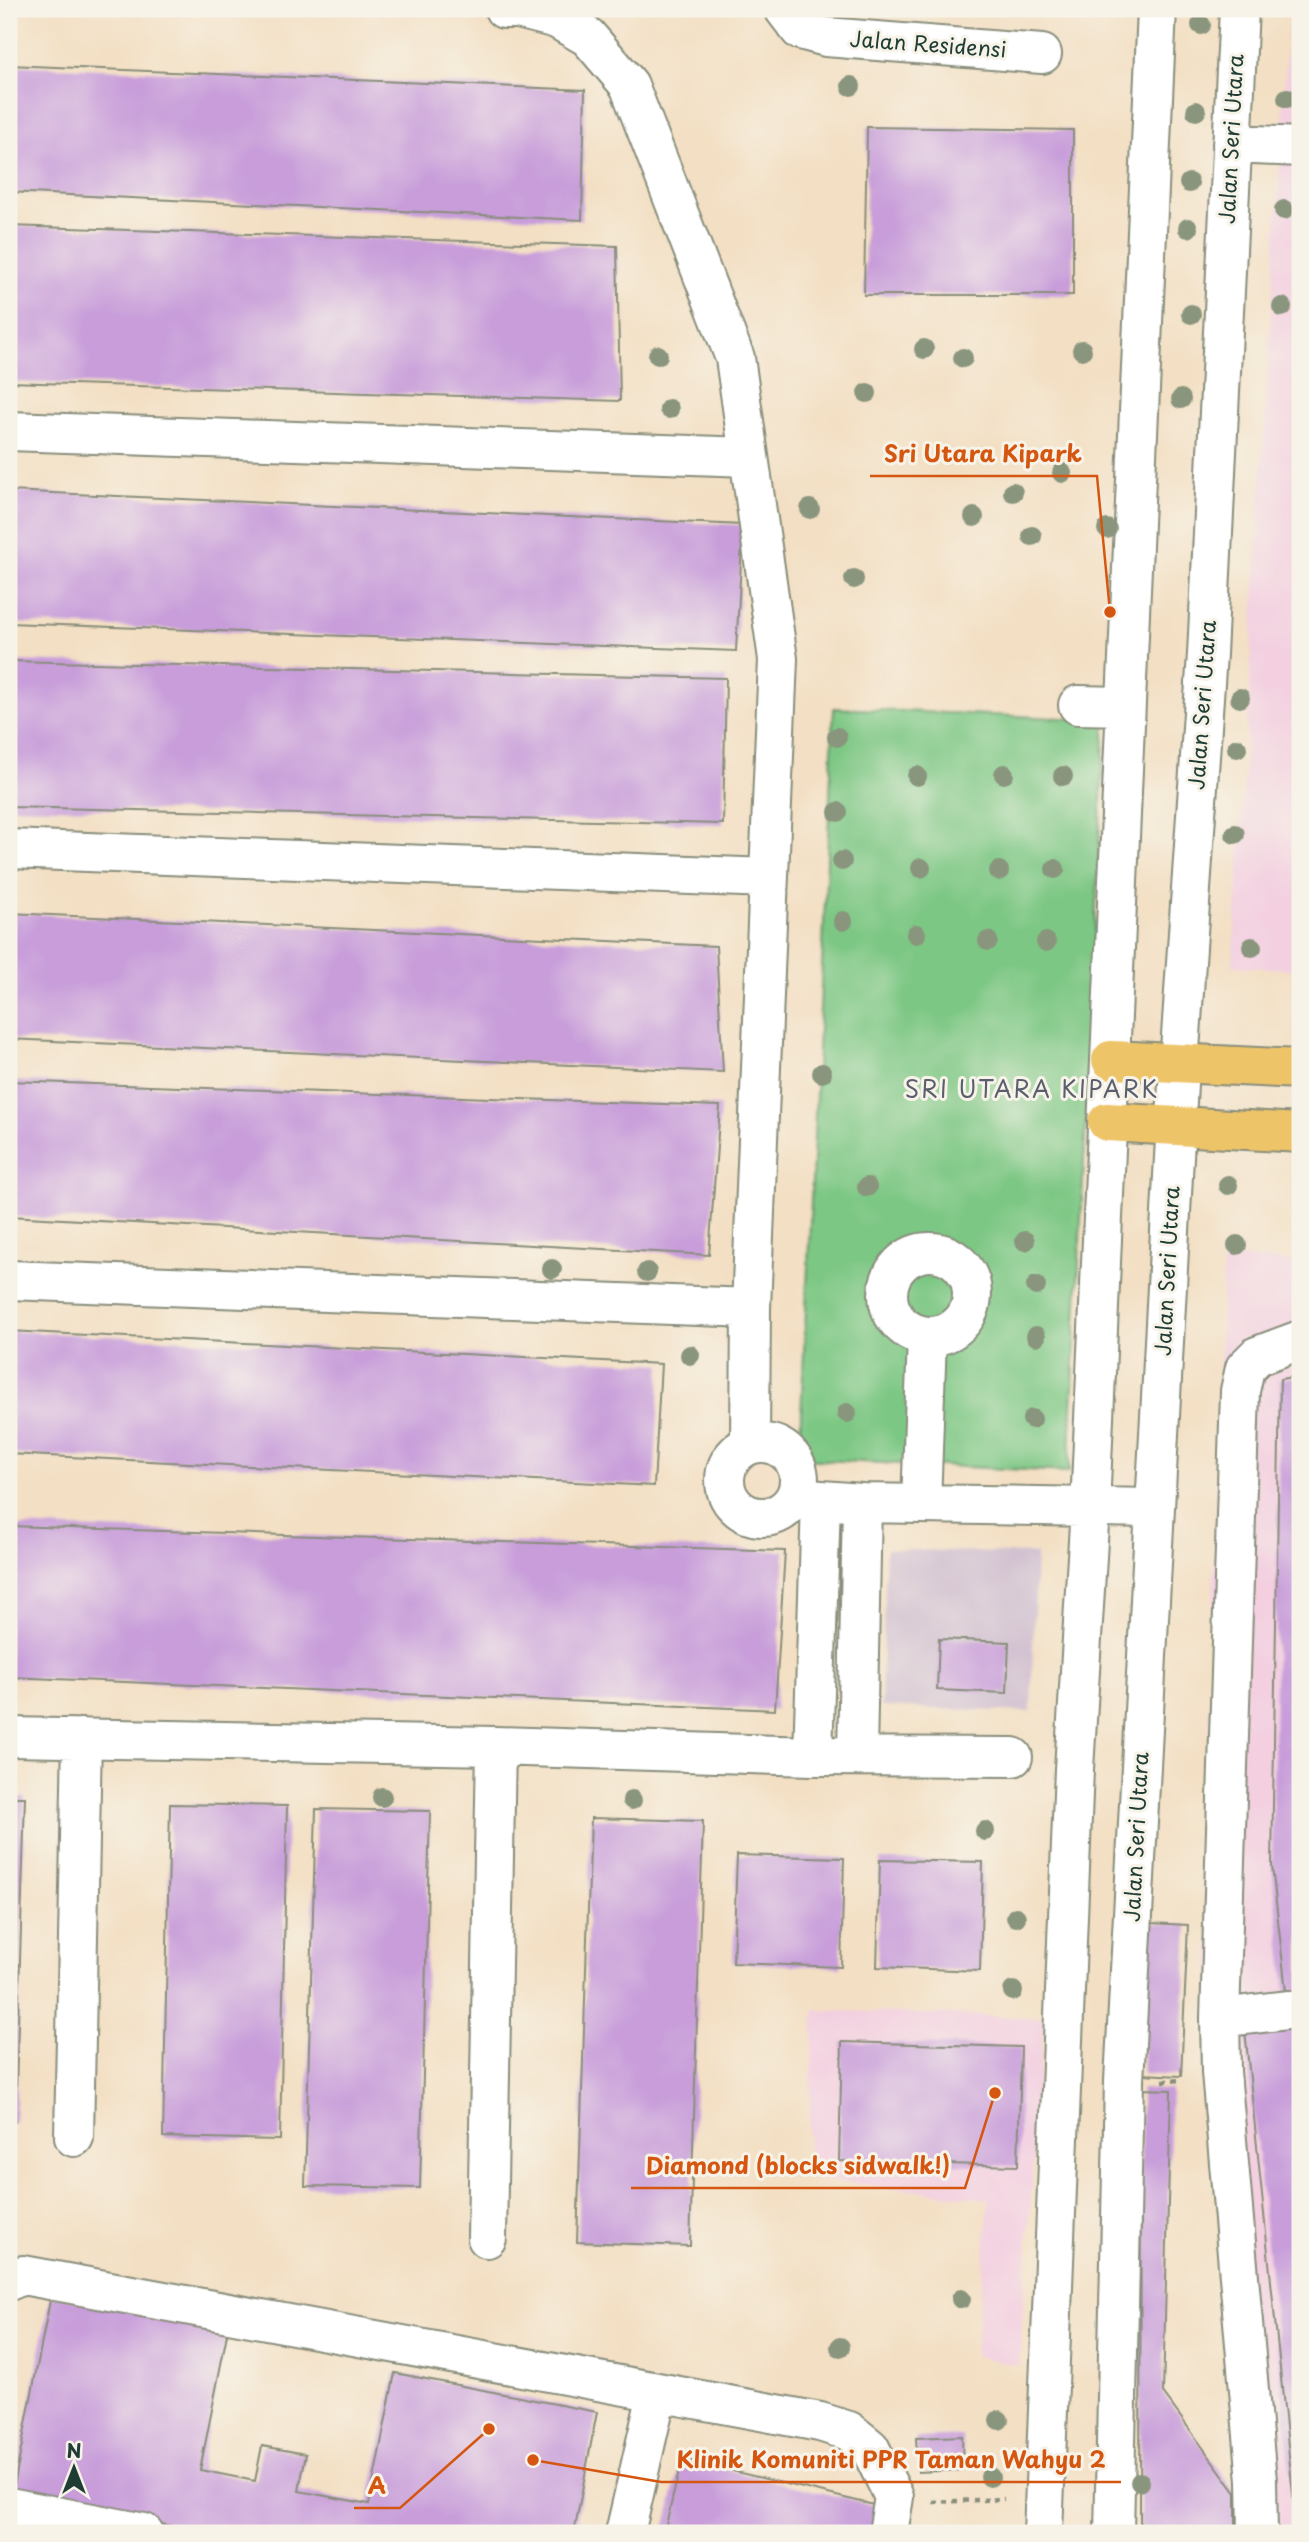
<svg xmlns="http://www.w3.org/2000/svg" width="1309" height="2542" viewBox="0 0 1309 2542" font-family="'Playpen Sans',sans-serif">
<rect width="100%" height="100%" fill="#f7f3e8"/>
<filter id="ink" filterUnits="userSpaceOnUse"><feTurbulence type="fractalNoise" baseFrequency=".0143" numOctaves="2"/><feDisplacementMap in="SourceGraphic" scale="14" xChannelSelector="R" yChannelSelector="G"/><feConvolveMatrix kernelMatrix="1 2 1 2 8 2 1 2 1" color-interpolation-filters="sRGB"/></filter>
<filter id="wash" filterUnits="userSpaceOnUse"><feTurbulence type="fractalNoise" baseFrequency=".00686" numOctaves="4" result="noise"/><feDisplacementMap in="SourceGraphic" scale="28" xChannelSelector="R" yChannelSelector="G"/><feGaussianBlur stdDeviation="1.57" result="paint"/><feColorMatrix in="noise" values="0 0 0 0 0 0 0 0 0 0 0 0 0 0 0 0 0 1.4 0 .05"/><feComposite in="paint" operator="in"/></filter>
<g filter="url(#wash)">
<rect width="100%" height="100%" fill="#f3dfc3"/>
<path fill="#f3cfe0" d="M1289,9H1300V970L1233,966Z
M1223,1257L1300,1262V2533H1240L1205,1864Z
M814,2010L1044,2018L1019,2366L975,2356L989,2199L807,2178Z"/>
<path fill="#cfbdcf" d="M886,1549L1036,1554L1031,1712L881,1707Z"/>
<path fill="#7dc784" stroke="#4e825c" stroke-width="2" d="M834,708L1105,720L1069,1472L799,1459Z"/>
<g id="blocks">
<path fill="#c89dda" d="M9,65L585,90L582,220L9,192Z
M867,127L1073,130V295H864Z
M9,226L617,246L620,401L9,382Z
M9,491L743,525L736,651L9,623Z
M9,661L726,678L723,824L9,807Z
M9,913L716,946L723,1072L9,1039Z
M9,1081L720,1106L709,1255L9,1216Z
M9,1331L661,1364L654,1486L9,1454Z
M1300,1376V2533H1297L1245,2030L1288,2010L1272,1866L1280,1379Z
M9,1526L785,1551L775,1710L9,1677Z
M939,1639L1009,1642L1007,1693L937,1690Z
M9,1797H25L15,2122H9Z
M170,1804L287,1806L280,2140L163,2137Z
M316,1809L430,1811L420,2188L305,2186Z
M591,1818L703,1821L690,2246L577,2242Z
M737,1855L844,1858L841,1967L733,1963Z
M880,1860L983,1862L980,1971L877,1967Z
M1150,1923L1188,1925L1181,2076L1142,2074Z
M842,2042L1021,2047L1018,2166L839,2161Z
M1141,2089L1171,2090L1163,2393L1236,2493V2533H1140Z
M51,2295L228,2329L200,2470L255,2481L262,2446L306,2454L299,2491L369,2504L395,2373L597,2412L574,2533H209L12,2496Z
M962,2436L963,2470L918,2472L916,2438Z
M682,2459L878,2506L871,2533H664Z"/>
</g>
</g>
<g filter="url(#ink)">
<use href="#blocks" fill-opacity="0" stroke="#898e7c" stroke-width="2"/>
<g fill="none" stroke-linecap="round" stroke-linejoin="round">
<g stroke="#898e7c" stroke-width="42">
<path id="minor" d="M504,9H518L557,19L588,37L629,85L735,358L778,659L751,1308L750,1444
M784,9L800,30L826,37L1042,54
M1232,144L1300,147
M9,431L749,457
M1078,705L1124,706
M9,849L769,878
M888 1294a42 42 0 1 1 84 0a42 42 0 1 1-84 0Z
M9,1280L751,1308
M725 1480a37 37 0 1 1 74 0a37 37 0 1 1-74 0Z
M795,1498L862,1503L1155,1508
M921,1504L927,1337
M9,1737L496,1746L813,1756L1013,1757
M857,1755L862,1503
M813,1756L821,1501
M1220,2018L1288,2010
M74,2137L82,1738
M487,2238L496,1746
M9,2281L23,2275L820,2422L849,2431L870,2448L894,2497L888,2533
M9,2507L144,2533
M625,2533L657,2394
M1043,2533L1074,1769L1090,1508L1157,9
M1114,2533L1124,2081L1179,1065L1207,654L1239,9
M1258,2533L1257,2481L1221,2072L1220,2018L1240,1391L1245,1368L1257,1356L1300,1340"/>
</g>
<g stroke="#898e7c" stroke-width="42">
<path id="highway" d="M1111,1060L1300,1069
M1107,1122L1300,1133"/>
</g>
<path stroke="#898e7c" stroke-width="4.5" stroke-dasharray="5 5" stroke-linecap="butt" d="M1163,2081L1183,2080
M933,2502L1004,2499"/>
<use href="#minor" stroke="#fff" stroke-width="38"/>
<use href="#highway" stroke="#eec469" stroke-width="38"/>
</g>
<g fill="#89957d">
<circle cx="1201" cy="25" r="10"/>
<circle cx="851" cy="86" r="10"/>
<circle cx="1287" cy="98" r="10"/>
<circle cx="1196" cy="111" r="10"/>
<circle cx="1189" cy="183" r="10"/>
<circle cx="1284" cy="210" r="10"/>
<circle cx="1188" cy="228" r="10"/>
<circle cx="1282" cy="307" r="10"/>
<circle cx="1191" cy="314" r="10"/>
<circle cx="924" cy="349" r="10"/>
<circle cx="1082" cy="350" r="10"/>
<circle cx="658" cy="355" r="10"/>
<circle cx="963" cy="358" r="10"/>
<circle cx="867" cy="393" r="10"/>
<circle cx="1181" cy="399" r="10"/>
<circle cx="669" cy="409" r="10"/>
<circle cx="1062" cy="473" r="10"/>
<circle cx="1013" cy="492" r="10"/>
<circle cx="810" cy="509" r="10"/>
<circle cx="974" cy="517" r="10"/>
<circle cx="1107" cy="529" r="10"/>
<circle cx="1032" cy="536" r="10"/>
<circle cx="854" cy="579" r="10"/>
<circle cx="1240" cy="698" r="10"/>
<circle cx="837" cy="737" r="10"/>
<circle cx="1237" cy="748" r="10"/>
<circle cx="1004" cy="774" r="10"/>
<circle cx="917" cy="776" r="10"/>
<circle cx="1063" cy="776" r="10"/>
<circle cx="838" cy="812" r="10"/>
<circle cx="1235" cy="834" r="10"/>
<circle cx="842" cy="861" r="10"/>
<circle cx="921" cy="868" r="10"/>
<circle cx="1055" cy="869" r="10"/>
<circle cx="999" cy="871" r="10"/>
<circle cx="843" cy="921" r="10"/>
<circle cx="916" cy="934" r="10"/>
<circle cx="988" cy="941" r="10"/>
<circle cx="1046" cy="942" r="10"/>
<circle cx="1252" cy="947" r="10"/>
<circle cx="822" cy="1073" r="10"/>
<circle cx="1228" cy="1185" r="10"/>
<circle cx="867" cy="1187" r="10"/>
<circle cx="1025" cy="1241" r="10"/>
<circle cx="1237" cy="1245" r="10"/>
<circle cx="552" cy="1269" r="10"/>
<circle cx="647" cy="1272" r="10"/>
<circle cx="1036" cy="1286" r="10"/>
<circle cx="1036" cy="1336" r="10"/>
<circle cx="690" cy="1355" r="10"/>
<circle cx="847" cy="1413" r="10"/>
<circle cx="1032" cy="1419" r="10"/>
<circle cx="382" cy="1797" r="10"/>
<circle cx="632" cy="1800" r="10"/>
<circle cx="985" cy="1831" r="10"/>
<circle cx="1016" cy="1917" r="10"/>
<circle cx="1013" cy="1991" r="10"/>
<circle cx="961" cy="2299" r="10"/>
<circle cx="840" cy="2347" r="10"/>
<circle cx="999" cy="2420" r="10"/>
<circle cx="990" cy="2477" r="10"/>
<circle cx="1140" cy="2482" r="10"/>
</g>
</g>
<g text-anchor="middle" stroke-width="6" stroke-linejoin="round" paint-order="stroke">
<g font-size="21" fill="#1f3d34" stroke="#f7f3e8">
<text transform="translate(928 45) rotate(4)" y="7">Jalan Residensi</text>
<text transform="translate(1232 139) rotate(-87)" y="7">Jalan Seri Utara</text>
<text transform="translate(1203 705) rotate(-86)" y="7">Jalan Seri Utara</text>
<text transform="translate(1168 1271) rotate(-87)" y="7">Jalan Seri Utara</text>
<text transform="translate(1137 1837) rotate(-87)" y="7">Jalan Seri Utara</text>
</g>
<g font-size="23" letter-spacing="2" fill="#5a5f6e" stroke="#f7f3e8">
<text x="1032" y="1098">SRI UTARA KIPARK</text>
</g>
</g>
<path fill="none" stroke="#d45610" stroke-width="2.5" d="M1110 612L1097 476H870M995 2093L965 2188H631M533 2460L661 2482H1121M489 2429L400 2508H354"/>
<g fill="#d45610" stroke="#f7f3e8" stroke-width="2.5">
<circle cx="1110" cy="612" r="7"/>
<circle cx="995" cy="2093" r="7"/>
<circle cx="533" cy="2460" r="7"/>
<circle cx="489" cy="2429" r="7"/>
</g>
<g font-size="23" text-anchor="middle" font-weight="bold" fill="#d45610" stroke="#f7f3e8" stroke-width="6" stroke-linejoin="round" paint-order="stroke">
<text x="983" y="462">Sri Utara Kipark</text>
<text x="798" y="2174">Diamond (blocks sidwalk!)</text>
<text x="891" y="2468">Klinik Komuniti PPR Taman Wahyu 2</text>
<text x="377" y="2494">A</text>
</g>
<rect width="1309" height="2542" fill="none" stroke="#f7f3e8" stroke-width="35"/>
<g transform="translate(74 2468)" stroke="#f7f3e8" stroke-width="5" paint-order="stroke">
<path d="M0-5L12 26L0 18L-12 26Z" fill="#1f3d34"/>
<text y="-10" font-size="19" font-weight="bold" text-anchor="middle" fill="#1f3d34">N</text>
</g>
</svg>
